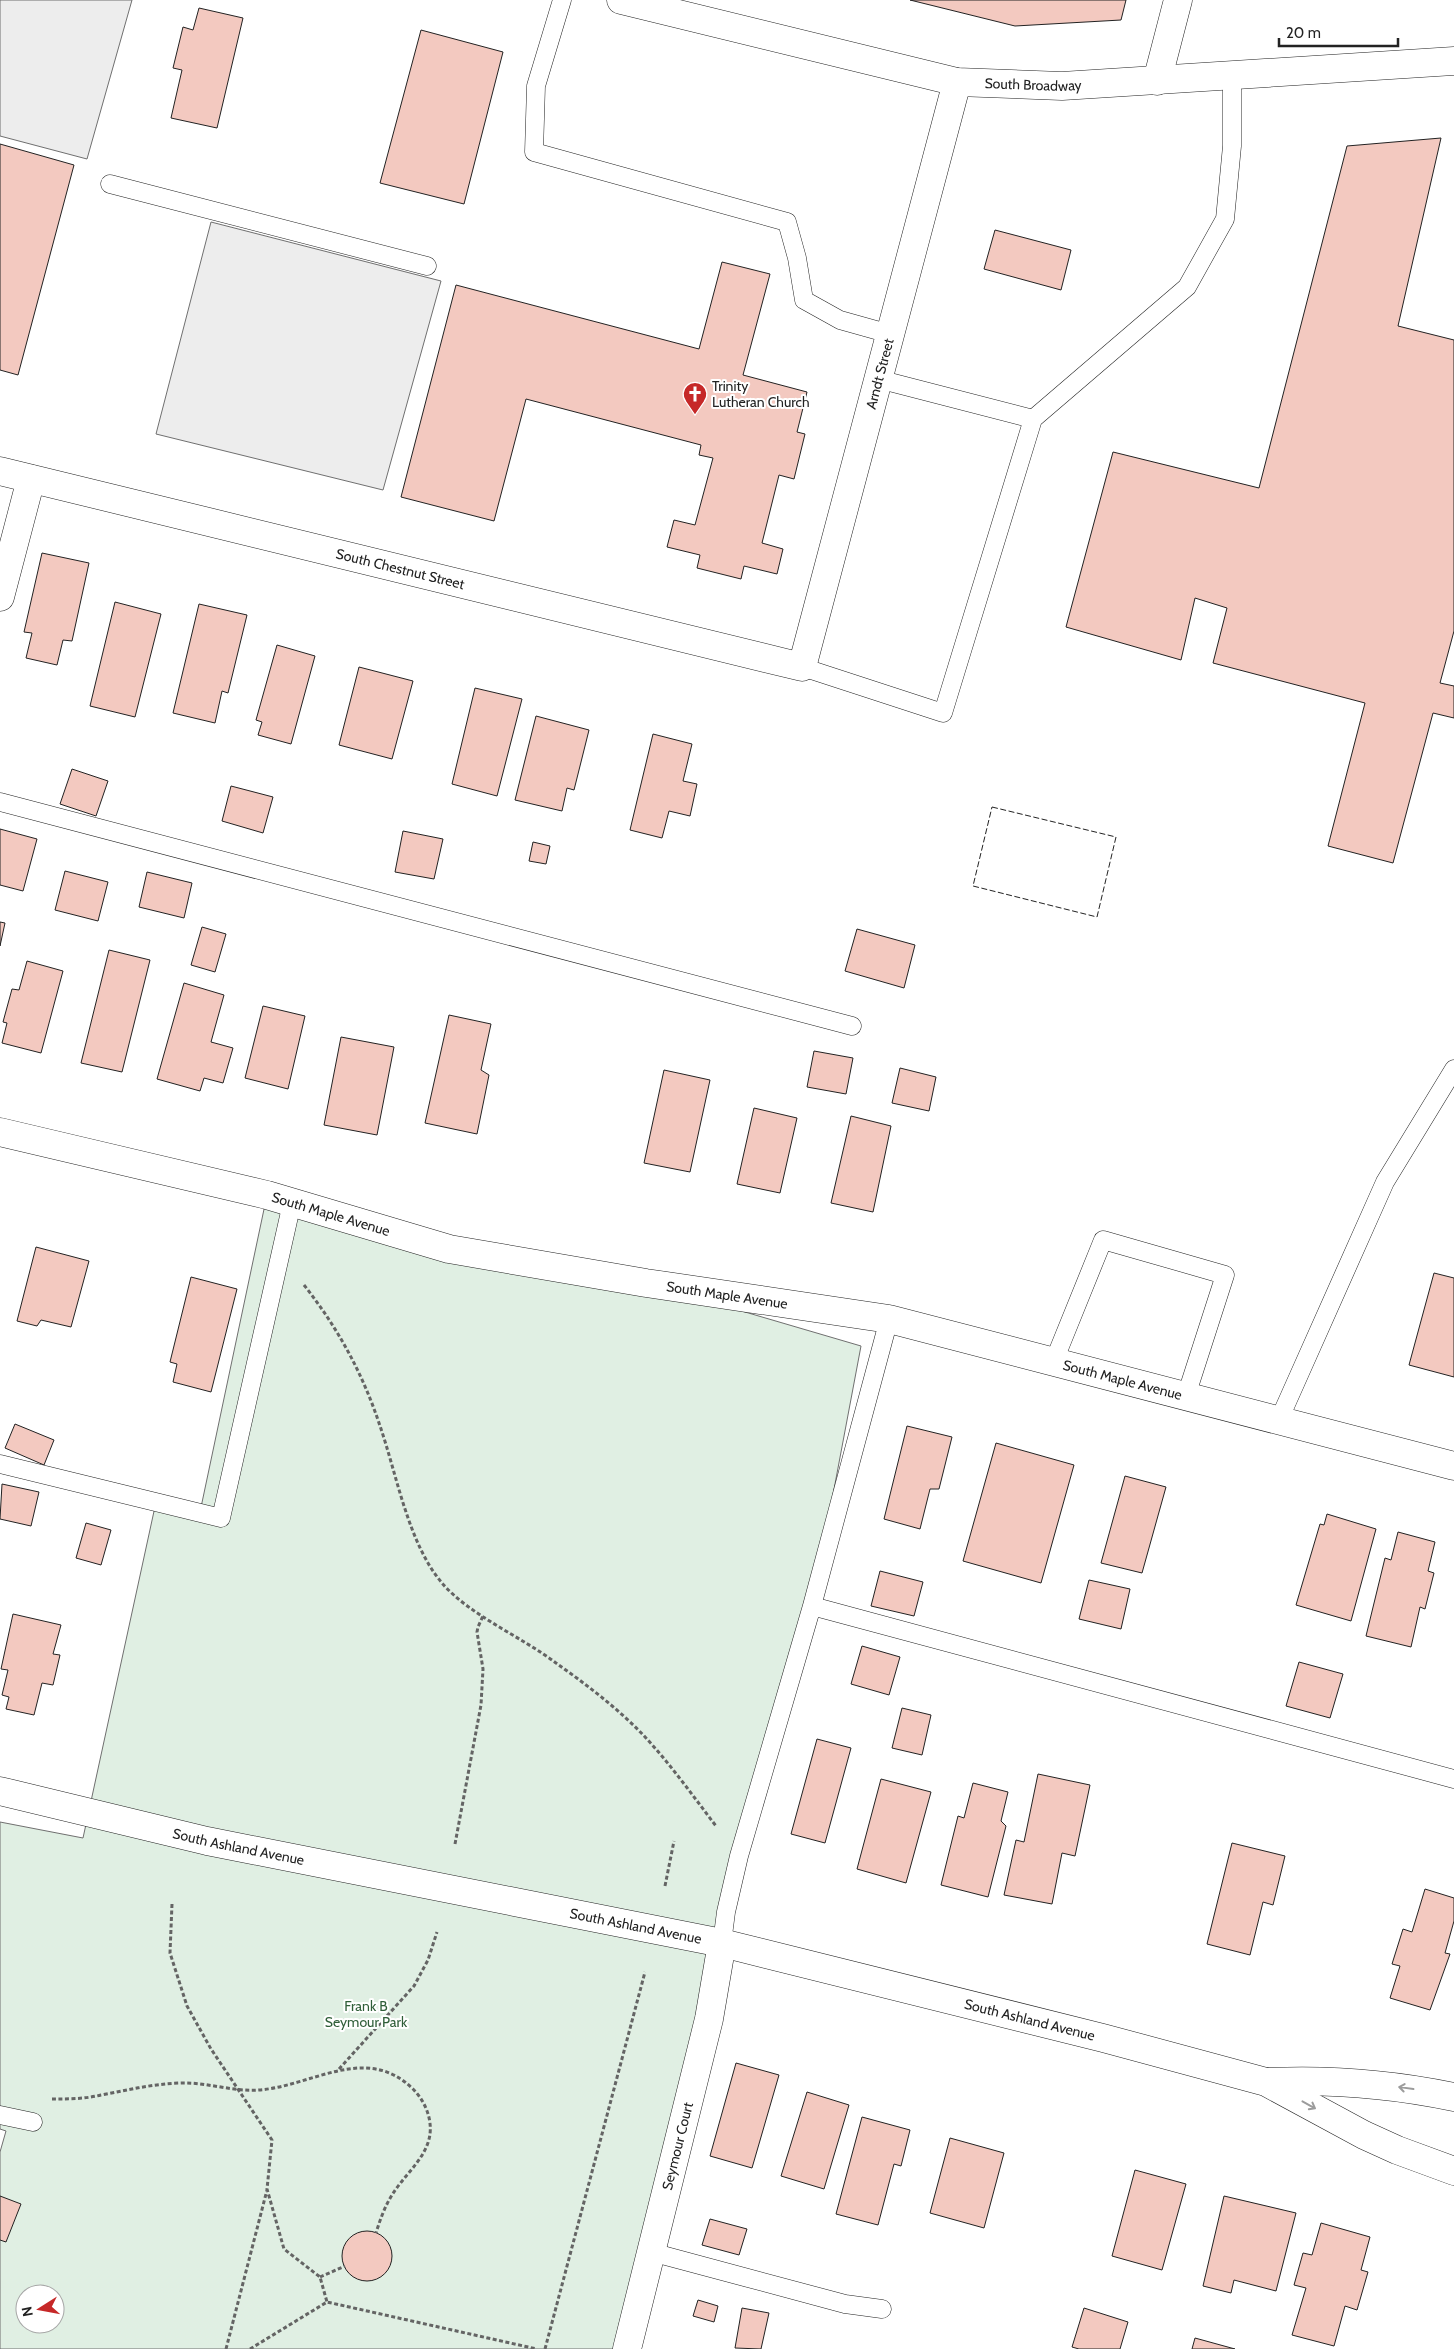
<svg xmlns="http://www.w3.org/2000/svg" width="1454" height="2349" viewBox="0 0 1454 2349" font-family="Cabin,sans-serif">
<rect width="100%" height="100%" fill="#fff"/>
<path fill="#e0efe3" stroke="#6f6f6f" fill-rule="evenodd" d="M267,1195L646,1283L861,1346L812,1606L739,1856L627,2349H0V2152L6,2131L0,2129V1822L83,1838L156,1502L200,1512ZM25,2294H55V2324H25Z"/>
<path fill="#ededed" stroke="#6f6f6f" d="M0,0H132L87,159L0,136Z
M211,222L441,281L383,490L156,434Z"/>
<path fill="#f3c9c0" stroke="#222" d="M910,0H1126L1121,20L1015,26Z
M199,8L243,18L217,128L171,118L182,70L173,68L183,27L193,30Z
M421,30L503,52L464,204L380,183Z
M1441,138L1398,326L1454,340V631L1440,683L1454,686V718L1433,713L1393,863L1328,846L1365,703L1213,663L1227,608L1195,598L1181,660L1066,627L1113,452L1259,488L1347,146Z
M0,144L74,165L18,375L0,370Z
M995,230L1071,250L1061,290L984,269Z
M722,262L770,274L743,375L807,392L797,432L805,434L794,479L779,475L762,543L783,549L777,574L744,566L741,579L697,568L700,555L667,547L674,520L695,525L713,458L699,455L701,445L526,399L494,521L401,497L456,285L699,349Z
M42,553L89,563L72,641L63,640L57,665L26,658L32,633L24,632Z
M115,602L161,614L135,717L90,706Z
M199,604L247,615L228,693L222,691L215,723L173,713Z
M277,645L315,656L291,744L258,735L262,722L256,720Z
M359,667L413,681L392,759L339,745Z
M475,688L522,699L497,796L452,784Z
M536,716L589,730L574,790L567,788L562,811L515,800Z
M653,734L692,744L683,781L697,784L690,816L669,811L662,838L630,830Z
M72,769L108,781L96,816L60,804Z
M231,786L273,797L263,833L222,821Z
M0,829L37,839L23,891L0,885Z
M403,831L443,839L434,879L395,872Z
M533,842L550,846L546,864L529,861Z
M65,871L108,882L98,921L55,910Z
M147,872L192,883L184,918L139,907Z
M0,922L5,923L0,946Z
M202,927L226,934L215,972L191,965Z
M857,929L915,945L904,988L845,971Z
M109,950L150,960L122,1072L81,1063Z
M27,961L63,971L41,1053L2,1043L7,1023L3,1022L12,989L19,990Z
M184,983L224,995L211,1042L233,1048L223,1083L204,1078L200,1091L157,1079Z
M263,1006L305,1016L288,1089L245,1078Z
M449,1015L491,1024L481,1070L489,1075L477,1134L425,1123Z
M341,1037L394,1047L377,1135L324,1125Z
M814,1051L853,1058L846,1094L807,1087Z
M900,1068L936,1077L929,1111L892,1103Z
M664,1070L710,1080L690,1172L644,1163Z
M754,1108L797,1118L780,1193L737,1184Z
M851,1116L891,1126L873,1212L831,1203Z
M36,1247L89,1261L71,1327L41,1320L37,1326L17,1321Z
M1434,1273L1454,1278V1377L1409,1365Z
M191,1277L237,1289L211,1392L173,1382L177,1364L170,1362Z
M15,1424L54,1440L44,1465L5,1448Z
M907,1426L952,1437L939,1489H930L920,1529L884,1519Z
M996,1443L1074,1465L1041,1583L963,1561Z
M1125,1476L1166,1487L1142,1573L1101,1563Z
M2,1484L39,1492L31,1526L0,1519Z
M1327,1514L1376,1529L1351,1621L1296,1605L1320,1524L1324,1525Z
M86,1523L111,1530L101,1565L76,1558Z
M1398,1532L1435,1542L1428,1571L1434,1573L1425,1609L1420,1607L1411,1647L1366,1636L1385,1558L1391,1560Z
M880,1571L923,1582L914,1616L871,1606Z
M1089,1580L1130,1589L1121,1629L1079,1619Z
M13,1614L61,1625L53,1654L60,1655L53,1685L42,1683L34,1715L6,1709L9,1697L2,1695L8,1670L1,1669Z
M862,1646L900,1657L889,1695L851,1684Z
M1299,1662L1343,1674L1330,1718L1286,1706Z
M902,1708L931,1715L922,1755L892,1748Z
M817,1739L851,1748L825,1843L791,1834Z
M1038,1774L1090,1785L1075,1856L1062,1853L1052,1904L1004,1895L1016,1840L1024,1842Z
M881,1779L931,1792L906,1883L857,1869Z
M973,1783L1008,1792L1001,1821L1006,1826L988,1897L941,1885L958,1816L964,1818Z
M1232,1843L1285,1856L1273,1905L1263,1902L1250,1955L1207,1944Z
M1425,1889L1454,1898V1921L1445,1953L1450,1954L1430,2010L1390,1998L1400,1966L1392,1964L1403,1929L1412,1932Z
M736,2063L779,2075L752,2168L710,2156Z
M807,2092L849,2105L824,2189L781,2176Z
M862,2117L910,2130L901,2166L894,2164L878,2225L836,2214Z
M950,2138L1004,2153L984,2228L930,2213Z
M1135,2170L1186,2184L1162,2270L1112,2256Z
M0,2196L21,2204L6,2242L0,2240Z
M1224,2196L1296,2213L1276,2291L1234,2280L1231,2293L1203,2286Z
M710,2219L747,2229L739,2255L702,2245Z
M1321,2223L1370,2237L1361,2270L1368,2272L1357,2310L1345,2306L1334,2346L1292,2335L1306,2288L1294,2285L1303,2253L1312,2255Z
M342 2256a25 25 0 1 1 50 0a25 25 0 1 1-50 0Z
M698,2300L718,2306L714,2322L693,2316Z
M742,2308L769,2313L761,2349L735,2348Z
M1084,2308L1128,2322L1120,2349H1079L1072,2347Z
M1195,2338L1235,2349H1192Z"/>
<g fill="none" stroke-linecap="round" stroke-linejoin="round">
<g stroke="#222" stroke-width="19">
<path id="service" d="M562,0L536,86L534,152L787,222L797,258L804,300L840,320L890,334
M110,184L427,266
M1033,419L1187,287L1225,219L1232,146V76
M802,667L943,713L1033,419L878,379
M0,802L852,1026
M1054,1361L1103,1240L1225,1275L1186,1396
M1279,1420L1385,1182L1454,1069
M0,1464L221,1518L292,1203
M812,1606L1454,1779
M722,1943L726,1912L739,1856L812,1606L889,1319
M0,2115L33,2122
M651,2252L845,2304L882,2309"/>
</g>
<g stroke="#222" stroke-width="29">
<g id="minor">
<path d="M1157,81L1178,0"/>
<path id="s1" d="M0,471L802,667L957,82"/>
<path d="M0,597L31,479"/>
<path id="s2" d="M0,1132L267,1195L449,1249L646,1283L889,1319L1454,1466"/>
<path id="s3" d="M627,2349L709,2019L722,1943"/>
</g>
</g>
<g stroke="#222" stroke-width="29">
<g id="tertiary">
<path id="s4" d="M621,0L957,82L1062,86L1454,61"/>
</g>
</g>
<g stroke="#222" stroke-width="29">
<g id="secondary">
<path id="s5" d="M0,1791L207,1841L722,1943L1103,2038L1266,2082L1364,2135L1397,2150L1454,2171"/>
<path d="M1267,2082C1330,2079 1392,2084 1454,2097"/>
</g>
</g>
<path stroke="#646464" stroke-width="3" stroke-dasharray="4 2.5" stroke-linecap="butt" d="M304,1285C338,1328 363,1374 380,1426C397,1475 408,1543 442,1583C469,1615 522,1637 556,1663C587,1685 620,1710 646,1738C671,1765 693,1796 716,1826
M455,1844L481,1705L483,1669L477,1632L478,1627L483,1616
M665,1886L674,1841
M172,1904L170,1953L187,2006L211,2049L272,2140L267,2189L284,2249L320,2277L327,2302
M339,2069L414,1986L428,1960L437,1932
M52,2099C68,2099 85,2099 101,2095C128,2090 152,2084 180,2083C207,2082 233,2092 259,2090C313,2086 366,2043 413,2089C424,2100 432,2117 430,2134C427,2158 404,2175 392,2195C385,2206 380,2220 376,2233
M320,2277L345,2266
M226,2349L267,2190
M250,2349L327,2302L537,2349
M545,2349L645,1972"/>
<use href="#service" stroke="#fff" stroke-width="18"/>
<use href="#minor" stroke="#fff" stroke-width="28"/>
<use href="#tertiary" stroke="#fff" stroke-width="28"/>
<use href="#secondary" stroke="#fff" stroke-width="28"/>
<path stroke="#222" stroke-width="1" stroke-dasharray="6 2.5" stroke-linecap="butt" d="M992,807L1116,837L1097,917L973,886Z"/>
</g>
<defs><path id="oneway-shaft" d="M-6 0H5M1.5-3L5.5 0L1.5 3" fill="none" stroke-width="1.6" stroke-linecap="round" stroke-linejoin="round" transform="scale(1.25)"/></defs>
<g stroke="#9c9c9c">
<use href="#oneway-shaft" transform="translate(1406 2088) rotate(-172)"/>
<use href="#oneway-shaft" transform="translate(1309 2105) rotate(29)"/>
</g>
<defs>
<g id="church-pin" transform="scale(1.25)"><path d="M0 17L-7.5 6A9.5 9.5 0 1 1 7.5 6Z" fill="#c62828" stroke="#fff"/><path d="M-1.2-6h2.4v3.5h3.3v2.4h-3.3V6h-2.4V-.1h-3.3v-2.4h3.3Z" fill="#fff"/></g>
</defs>
<g fill-rule="evenodd">
<use href="#church-pin" x="695" y="394"/>
</g>
<g text-anchor="middle" stroke-width="4" stroke-linejoin="round" paint-order="stroke">
<g font-size="14" fill="#222" stroke="#fff">
<text dy="5" stroke="none"><textPath href="#s4" startOffset="422">South Broadway</textPath></text>
<text dy="5" stroke="none"><textPath href="#s1" startOffset="1129">Arndt Street</textPath></text>
<text dy="5" stroke="none"><textPath href="#s1" startOffset="412">South Chestnut Street</textPath></text>
<text dy="5" stroke="none"><textPath href="#s2" startOffset="341">South Maple Avenue</textPath></text>
<text dy="5" stroke="none"><textPath href="#s2" startOffset="746">South Maple Avenue</textPath></text>
<text dy="5" stroke="none"><textPath href="#s2" startOffset="1151">South Maple Avenue</textPath></text>
<text dy="5" stroke="none"><textPath href="#s5" startOffset="245">South Ashland Avenue</textPath></text>
<text dy="5" stroke="none"><textPath href="#s5" startOffset="650">South Ashland Avenue</textPath></text>
<text dy="5" stroke="none"><textPath href="#s5" startOffset="1055">South Ashland Avenue</textPath></text>
<text dy="5" stroke="none"><textPath href="#s3" startOffset="209">Seymour Court</textPath></text>
</g>
<g font-size="14" fill="#222" stroke="#fff" text-anchor="start">
<text x="712" y="391">Trinity<tspan x="712" dy="16">Lutheran Church</tspan></text>
</g>
<g font-size="14" fill="#2f5e38" stroke="#fff">
<text x="366" y="2011">Frank B<tspan x="366" dy="16">Seymour Park</tspan></text>
</g>
</g>
<g transform="translate(40 2309) rotate(259)"><circle r="24" fill="#ffffff" stroke="#a7a7a7"/>
<path d="M0-4L9 19L0 12L-9 19Z" fill="#c62828"/>
<text y="-8" font-size="14" font-weight="bold" text-anchor="middle" fill="#222222">N</text>
</g>
<path d="M1279 38v8h119v-8" fill="none" stroke="#222222" stroke-width="2.5"/>
<text x="1286" y="38" font-size="15" fill="#222222" stroke="#ffffff" stroke-width="4" paint-order="stroke">20 m</text>
</svg>
